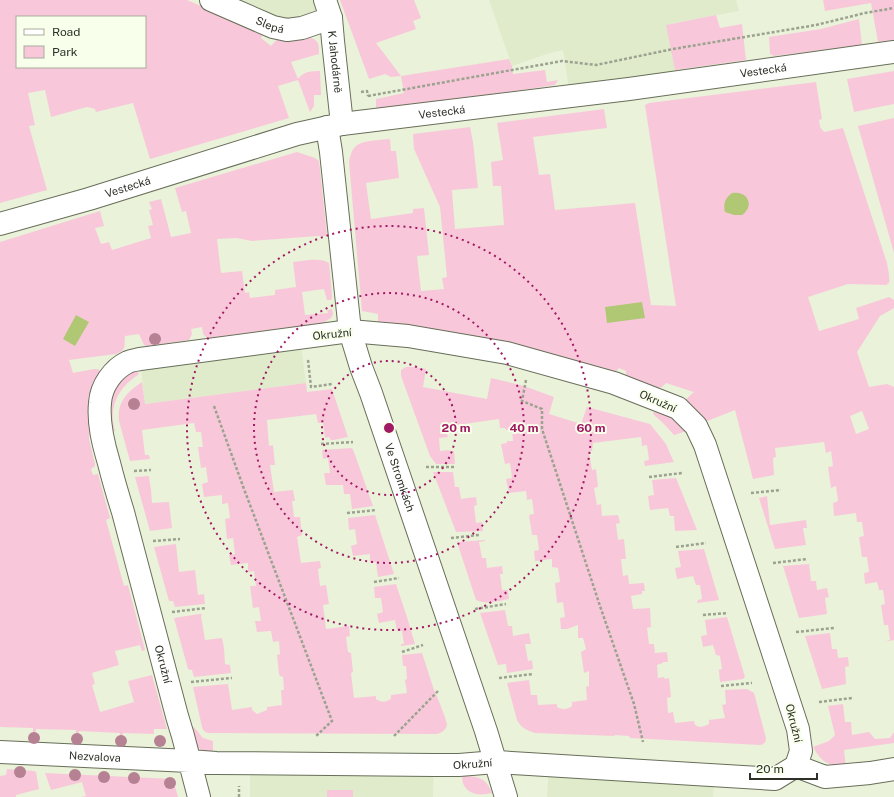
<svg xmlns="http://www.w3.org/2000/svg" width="894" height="797" viewBox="0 0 894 797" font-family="'Public Sans',sans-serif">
<rect width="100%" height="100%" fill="#eaf2da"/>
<path fill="#e0ebcb" d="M211,0H325L331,18L302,28Z
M489,0H736L739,11L669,24L680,82L570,96L563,50L550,53L512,66Z
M300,338L306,383L145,404L140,359Z
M250,763L434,765L433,797H353V790L327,791V797H250Z
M549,765L715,775L713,797H547Z"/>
<path fill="#f8c8da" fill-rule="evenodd" d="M0,0H187L233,20L265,31L261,38L271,46L279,37C292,41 295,41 309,37C319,41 319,43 319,54L291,62L298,79C304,71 311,71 320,71L321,95H314V106L310,112L298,80L278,86L289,118L150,159L133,103L96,112L95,109L87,107L51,117L45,90L28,93L35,125L29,126L47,190L0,203ZM17,17H145V67H17Z
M340,0H414L421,18L413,21L416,29L376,43L401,76L509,59L512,66L513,74L545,70L547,82L558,80L555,85L516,91L398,106L376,108V99L404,93L401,76L391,77L385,74L369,79Z
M823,0H894V40L878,42L871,3L825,11Z
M716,15L720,28L742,24L746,60L675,70L666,25Z
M859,19L862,45L774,56L770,54L769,37L821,29Z
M894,71V104L854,112L847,79Z
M816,82L822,119L819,120L820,127L824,132L843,128L887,263C888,270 890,276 889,283L886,285L848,284L808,297L819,331L859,319L856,308L889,297L894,300V308L880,316L857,352L869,387L887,384L894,387V640L884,642L890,640L888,625H884L881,605L885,604L883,590H879L877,582L865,584L864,573L869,572L867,557H862L859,537L864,536L862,522H857L856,513L834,516L833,503L838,501L836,486L831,488L828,467L833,466L831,451L826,453L824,442L775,448L776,457L773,458L774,475L753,479L735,410L705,422L684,401L694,392L666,383L662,387L659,388L628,378L626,376V371L619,368L615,373L496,341L405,324L378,322V314L362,311L349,162C350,157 351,151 355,147C361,140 380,140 390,139L391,151H396L399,178L366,183L371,219L413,213V209L424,208L429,255L417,256L421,291L444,289L442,278L447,277L440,207L414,149L413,134L470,127L473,142L478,188L452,190L455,229L504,225L501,186H493L491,162L503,160L497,123L604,109L607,128L533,137L539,175L550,174L555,210L635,203L651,305L676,306L645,105L649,103ZM862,411L869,429L856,434L850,416Z
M894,118V253L858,126Z
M297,152L315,158L319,161L327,235L326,236H318L252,241L236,238L217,239L221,273L242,271L245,293L249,292L250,298L275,295V290L296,287L293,262C303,261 321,257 329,263L332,295V298L331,300H327L324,289L302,292L305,315L328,313L327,310L332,309L333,314L331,318L323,323L207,338L203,334L202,327L191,329L192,334L189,340L147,346L144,345L139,334L125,336C124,346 127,350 116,354L69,360L73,373L94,369H98L100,372L92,386L90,393L89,407L90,428L89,439L95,464V466L91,469L93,475L98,474L110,518L106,520L124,586L128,585L145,650L142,651L140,645L115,651L119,665L92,673L95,684L92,685L100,712L134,702L128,681L152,675L167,729H154V734L123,733L122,748H119L120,733L79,731L78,746H76V730L36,729L35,744H32L33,728L0,727V242L100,211L104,226L95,228L101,244L109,242L112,250L151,238L148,226L153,225L149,210L152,209L149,202L161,199L171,237L191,233L186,211L182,212L175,188Z
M406,367H414L426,369L423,387L487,399L491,378L524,386L554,397L549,414L581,424L587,407L650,424L666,444L672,458L674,462L645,466L644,461L649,460L647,445L642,446L641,437L593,443L592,451L589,452L592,470L596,469L598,487L594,488L597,505L601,504L602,516L618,515L620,523L616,524L618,540L624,539L626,559H621L623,576L628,575L629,584L644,583L645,591H642V594L631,596L633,609L650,608L651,627L647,628L649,644H654L655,653L667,652L668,662H663V663L657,665L658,678L664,677L665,679L669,678L671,697L667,698L668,713L673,712L675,723L694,721L695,725C700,728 703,727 709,724V720L725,718L722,705L726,704L725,690L747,689L754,693L766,738C766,743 764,744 760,745L630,738L629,736L615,735L614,736L535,733C527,730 522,729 517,720L507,683L529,680L531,695H537L538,705L557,704V707C563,710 566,710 572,706V702L587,700L586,687L589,686V671L584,673L581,652L586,649L583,638H578V625L567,629H561L560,618L565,617L563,602L557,603L555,583L560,582L558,568L552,567V559L535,561L534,551L539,550L537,535H532L529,515L534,514L532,499L527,500L526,491L509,493L506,479L512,478L510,463L505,464L501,444L507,443V441H513L512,429L506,430L505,428H500L499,419L450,426L451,434H447L448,437L439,438L440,451L449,450L450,451H454L455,464H436L430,456L401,376V370Z
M136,369L139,374C118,388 108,406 115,431L109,433L107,411L114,390L127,375Z
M142,382L145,404L306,383L307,392L332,389L348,437L334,440H331L329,437L325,438L323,423H318L316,414L267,420L269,446L273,445L275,465H270L274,492L293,490L295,501H292L294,517H300L302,535L297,537L301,563L320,561L321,568L318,569L320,586L326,585L329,604L323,605L326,629L349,626L350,636L346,637L348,652L351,653L353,672L351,673L354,698L376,696V699C382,703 385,702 391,699V695L407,693L405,680L407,679L406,666H403L402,655L422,653L434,690C437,696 447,720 447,725C446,730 441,733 437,734L208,733C205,732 203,731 202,727L193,687L228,684L232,710L252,707V710L257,714L267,710V707L282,705L281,690H284L283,677L280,676L279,674L277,655L280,654L279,641L273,642L271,631L257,632L255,621H261L259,607L253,608L250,586H256L254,571L248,572V563L231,565L229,555L235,554L233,538L227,539L225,519L230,518L228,503L222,504V495L204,497L202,484L208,482L206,467L201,468L198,447H203L201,432H196L194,423L142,430L145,455H149L150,459L130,461L119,421C117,402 127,392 142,382Z
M655,409L668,413L687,431L674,435L664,424L653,414Z
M352,448L354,452L373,506L352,509L350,494H344L343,485H326L324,473H330L328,458L323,459L322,450Z
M433,472H453L455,487H459L461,499L476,497L477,505L474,506L476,523L482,522L483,531L456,532Z
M149,476V477L151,490L152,503L169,502L172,528L150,531L135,477Z
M676,478L697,530L675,531L674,516H670L668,508L650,510L648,496L654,495L652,480Z
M767,496L770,525L806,520L807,528H803L806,545L775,549L759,498Z
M375,515L394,574L378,577L376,562L370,563V554L353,556L351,546L357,544L355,529L349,530L348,518Z
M485,540V541L479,542L482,558H486L487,568L502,566L503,574H500L502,590H508L509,599C499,601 486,605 476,600L457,542Z
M176,544L179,572L195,570L198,595L204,594L205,604L175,607L173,601H169L154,547Z
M704,549L719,600L697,603L698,600L702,599L700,585H696L693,576L677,579L675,568L681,567L678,551Z
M809,564L811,581H816L817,590L827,588L829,597L825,598L827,614L799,618L783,566Z
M396,584L407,617L415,644L401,646V644H404L402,631H397L395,620L379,623L377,614L383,612L381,598H375L374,587Z
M505,610L508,626H512L513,636L529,633L531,644H525L528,661L532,660L533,669L507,673L506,664L498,665L480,613Z
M199,614H202L201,616L205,640L222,638L224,648L225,664L230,665L231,673L194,677L192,670H190L188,669L174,618Z
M727,617L745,677L743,679L720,682L719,671L718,670L722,669L720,656L716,655L713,645L703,647L701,636L707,635L705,620Z
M830,633L832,649H837L838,658L848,657L849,666L845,667L846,684L822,689L805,636Z
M843,704L845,722H851L852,735L869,732L875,739L890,738L894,732V743L844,750L846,767C827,766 822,762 813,747L829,741L835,735L828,706Z
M194,727L203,738L213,741V753L204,752L196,746L190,729Z
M7,769L34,771L36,772L39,789L16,795V797H0V776L6,775Z
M45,773L173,779L178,797H81L86,796L82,782L51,790Z
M462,776C477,776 486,777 492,793C477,797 462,793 462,776Z
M327,790H353V797H327Z"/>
<path fill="#b0c874" d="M732,193C748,190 755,206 742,215H734L725,212C723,204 725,198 732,193Z
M642,302L645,318L607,323L605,307Z
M76,315L89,322L75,346L63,339Z"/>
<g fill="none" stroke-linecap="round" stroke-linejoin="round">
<g stroke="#676e59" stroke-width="24">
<g id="street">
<path id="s1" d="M211,0L273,27L287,30L302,28L331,18"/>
<path id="s2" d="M325,0L331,18L333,41L342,124"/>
<path id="s3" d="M327,127L331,152L350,331L361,367L371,393L486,731L506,797"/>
<path id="s4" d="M0,752L189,761L216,763L434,765H459L496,762L775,779L796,766L801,751L798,729L705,445L696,426L678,408L614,383L507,353L408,336L350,331L140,359C136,360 132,360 128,362C113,369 101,386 100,403C98,423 103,443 109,463C113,479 118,496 123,512C141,580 159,648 177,716L183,736L199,797"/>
<path d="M796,766L825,777L870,773L894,769"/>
</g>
</g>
<g stroke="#676e59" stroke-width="24">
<g id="secondary">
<path id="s5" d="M0,224L89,199L297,134L342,124L629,89L894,52"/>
</g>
</g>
<path stroke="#9ca290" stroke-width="2.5" stroke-dasharray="3 2" stroke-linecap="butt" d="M361,92L367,91L368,96
M368,96L562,61L596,65L673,49L816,25L865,13L894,8
M308,360L311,387L332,384
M526,380L522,401L542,409V429L600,606L634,704L643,742
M214,406L244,489L332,721L316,736
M321,444L353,442
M426,467H454
M134,471L151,470
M649,477L682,473
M751,493L781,490
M347,513L376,510
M451,538L479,535
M153,541L180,539
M676,547L706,543
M773,563L807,559
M374,582L399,578
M475,609L506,604
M172,612L206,608
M703,615L728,613
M796,632L834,628
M402,652L423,645
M499,678L533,674
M191,682L232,678
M721,686L752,683
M819,702L852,698
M394,736L438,691
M239,797V786"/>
<use href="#street" stroke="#fff" stroke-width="22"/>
<use href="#secondary" stroke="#fff" stroke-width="22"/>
</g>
<g fill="#b68293">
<circle cx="155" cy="339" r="6"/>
<circle cx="134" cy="404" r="6"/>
<circle cx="34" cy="738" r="6"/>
<circle cx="77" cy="739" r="6"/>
<circle cx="121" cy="741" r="6"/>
<circle cx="160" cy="741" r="6"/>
<circle cx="20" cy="772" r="6"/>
<circle cx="75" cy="775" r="6"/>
<circle cx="104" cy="777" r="6"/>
<circle cx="134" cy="778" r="6"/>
<circle cx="170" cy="783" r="6"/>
</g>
<g fill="none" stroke="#a11863" stroke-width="2" stroke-dasharray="2 4">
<circle cx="389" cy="428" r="67"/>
<circle cx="389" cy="428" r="135"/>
<circle cx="389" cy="428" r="202"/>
</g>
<g text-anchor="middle" stroke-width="4" stroke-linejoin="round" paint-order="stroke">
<g font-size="11" fill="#2d3027" stroke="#f8ffeb">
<text dy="4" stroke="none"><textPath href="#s1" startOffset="64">Slepá</textPath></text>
<text dy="4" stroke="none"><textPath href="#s2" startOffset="63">K Jahodárně</textPath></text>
<text dy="4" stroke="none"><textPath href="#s5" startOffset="781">Vestecká</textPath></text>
<text dy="4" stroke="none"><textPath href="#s5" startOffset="457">Vestecká</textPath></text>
<text dy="4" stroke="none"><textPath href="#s5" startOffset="133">Vestecká</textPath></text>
<text transform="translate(332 334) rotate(-6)" y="4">Okružní</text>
<text transform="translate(658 401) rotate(24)" y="4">Okružní</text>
<text dy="4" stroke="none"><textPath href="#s3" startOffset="360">Ve Stromkách</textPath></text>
<text dy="4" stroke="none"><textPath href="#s4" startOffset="2068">Okružní</textPath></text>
<text transform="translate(794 723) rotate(76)" y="4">Okružní</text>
<text dy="4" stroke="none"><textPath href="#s4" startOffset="95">Nezvalova</textPath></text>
<text dy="4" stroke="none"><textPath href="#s4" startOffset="473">Okružní</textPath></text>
</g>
</g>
<circle cx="389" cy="428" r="6" fill="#a11863" stroke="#f8ffeb" stroke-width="2"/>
<g font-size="12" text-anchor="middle" font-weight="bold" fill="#a11863" stroke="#f8ffeb" stroke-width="4" stroke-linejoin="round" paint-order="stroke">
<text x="456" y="432">20 m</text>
<text x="524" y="432">40 m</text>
<text x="591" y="432">60 m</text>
</g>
<rect x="16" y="16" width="130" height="52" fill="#f8ffeb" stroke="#a7ac9d"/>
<rect x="24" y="29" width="20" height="6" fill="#ffffff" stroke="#a7ac9d"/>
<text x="52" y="36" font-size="12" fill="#2d3027">Road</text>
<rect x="24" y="46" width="20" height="12" fill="#f8c8da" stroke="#a7ac9d"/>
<text x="52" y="56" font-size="12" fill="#2d3027">Park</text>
<path d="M750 773v6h67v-6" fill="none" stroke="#2d3027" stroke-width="2"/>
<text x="756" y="773" font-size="12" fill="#2d3027" stroke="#f8ffeb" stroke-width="3" paint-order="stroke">20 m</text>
</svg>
